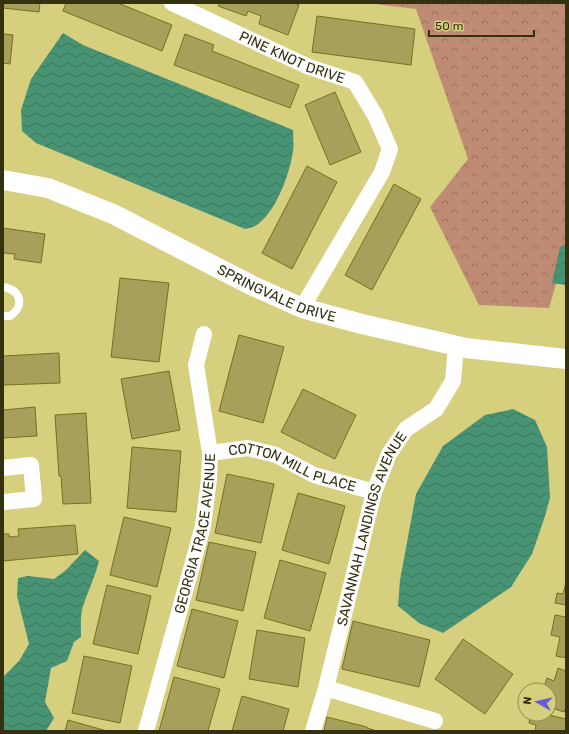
<svg xmlns="http://www.w3.org/2000/svg" width="569" height="734" viewBox="0 0 569 734" font-family="Rubik,sans-serif">
<defs>
<pattern id="forest-crowns" width="20" height="18" patternUnits="userSpaceOnUse"><rect width="20" height="18" fill="#bf8b75"/><path d="M2 6a3 3 0 1 1 6 0M12 15a3 3 0 1 1 6 0" fill="none" stroke="#9c725f"/></pattern>
<pattern id="water-waves" width="16" height="10" patternUnits="userSpaceOnUse"><rect width="16" height="10" fill="#479374"/><path d="M0 5q4-4 8 0t8 0" fill="none" stroke="#3c795e"/></pattern>
</defs>
<rect width="100%" height="100%" fill="#d5cf7e"/>
<path fill="url(#forest-crowns)" d="M367,3H566V250L549,308L479,305L430,207L468,159L416,9Z"/>
<path fill="url(#water-waves)" d="M63,33L83,45L293,130C293,137 294,145 293,151C290,174 272,227 245,229L36,143L22,131L21,110L31,79Z
M566,244V285L552,283L560,247Z
M513,409L535,420L547,447L550,498L545,516L532,554L511,587L443,633L419,623L398,606L400,580L416,494L443,446L485,415Z
M85,550L99,561C95,577 88,591 83,606C80,616 81,627 81,637L74,642L67,661L51,668L45,702L54,718L46,731H3V677L19,661L29,644L17,596L18,578L28,576L54,579L66,570Z"/>
<path fill="#a6a05b" stroke="#77701c" d="M3,3H40L39,12L3,8Z
M66,3H118L172,25L162,51L63,11Z
M220,3H294L299,5L288,35L259,24L261,16L248,11L246,16L218,6Z
M317,16L415,29L411,65L312,52Z
M3,34L13,35L10,64L3,63Z
M185,34L214,45L212,51L299,85L290,108L174,65Z
M335,92L361,152L330,165L305,105Z
M307,166L337,182L292,269L262,253Z
M394,184L421,199L372,290L345,275Z
M3,228L45,234L41,263L14,259L15,254L3,253Z
M120,278L169,283L159,362L111,357Z
M239,335L284,347L263,423L219,411Z
M59,353L60,383L3,385V356Z
M169,371L180,430L132,439L121,379Z
M303,389L356,415L335,459L281,432Z
M35,407L37,436L3,438V410Z
M86,413L91,503L63,504L61,476H59L55,415Z
M132,447L181,451L176,512L127,508Z
M227,474L274,484L261,543L215,533Z
M298,493L345,506L329,564L282,550Z
M124,517L171,528L157,587L110,575Z
M75,525L78,554L3,561V534H9V537L19,536L18,529Z
M209,542L256,552L243,611L196,600Z
M280,560L326,573L310,631L264,618Z
M566,582V605L555,603L557,593L563,594Z
M107,585L151,596L138,654L93,644Z
M192,609L238,621L224,678L177,666Z
M555,615L566,617V658L556,656L560,637L551,635Z
M353,621L430,640L419,687L342,669Z
M257,630L305,638L298,687L249,679Z
M463,639L513,674L485,714L435,679Z
M84,656L132,666L120,723L72,713Z
M558,668L566,671V707L564,712L549,707V690H543L547,678L554,681Z
M174,677L220,689L208,731H159Z
M242,696L289,709L283,731H232Z
M531,714H545L566,719V731H535L536,725L529,723Z
M327,717L367,727V728L377,731H324Z
M68,720L107,731H65Z"/>
<g fill="none" stroke-linecap="round" stroke-linejoin="round">
<path stroke="#fff" stroke-width="8" d="M3,287C21,290 25,306 10,316H3"/>
<g stroke="#fff" stroke-width="16">
<path id="s1" d="M172,3L309,67L355,82L375,115L390,149L382,172L302,308"/>
<path id="s2" d="M210,453L248,448L276,455L314,475L374,492"/>
<path d="M3,468L31,465L34,499L3,502"/>
<path d="M326,688L435,721"/>
<path id="s3" d="M146,731L203,526L209,479L210,453L196,365L204,334"/>
<path id="s4" d="M313,731L326,688L374,492L389,454L406,429L436,409L453,381L456,345"/>
</g>
<path stroke="#fff" stroke-width="20" id="s5" d="M3,180L48,188L113,214L251,285L302,308L362,324L466,348L566,359"/>
</g>
<g text-anchor="middle" stroke-width="4" stroke-linejoin="round" paint-order="stroke">
<g font-size="14" fill="#343110" stroke="#d5cf7e">
<text dy="5" stroke="none"><textPath href="#s1" startOffset="132">PINE KNOT DRIVE</textPath></text>
<text dy="5" stroke="none"><textPath href="#s5" startOffset="298">SPRINGVALE DRIVE</textPath></text>
<text dy="5" stroke="none"><textPath href="#s2" startOffset="86">COTTON MILL PLACE</textPath></text>
<text dy="5" stroke="none"><textPath href="#s4" startOffset="211">SAVANNAH LANDINGS AVENUE</textPath></text>
<text dy="5" stroke="none"><textPath href="#s3" startOffset="204">GEORGIA TRACE AVENUE</textPath></text>
</g>
</g>
<rect width="569" height="734" fill="none" stroke="#343110" stroke-width="8"/>
<g transform="translate(537 702) rotate(278)"><circle r="19" fill="#d5cf7e" stroke="#959052"/>
<path d="M0-3L7 15L0 10L-7 15Z" fill="#6a5cd5"/>
<text y="-6" font-size="11" font-weight="bold" text-anchor="middle" fill="#343110">N</text>
</g>
<path d="M429 30v6h105v-6" fill="none" stroke="#343110" stroke-width="2"/>
<text x="435" y="30" font-size="12" fill="#343110" stroke="#d5cf7e" stroke-width="3" paint-order="stroke">50 m</text>
</svg>
